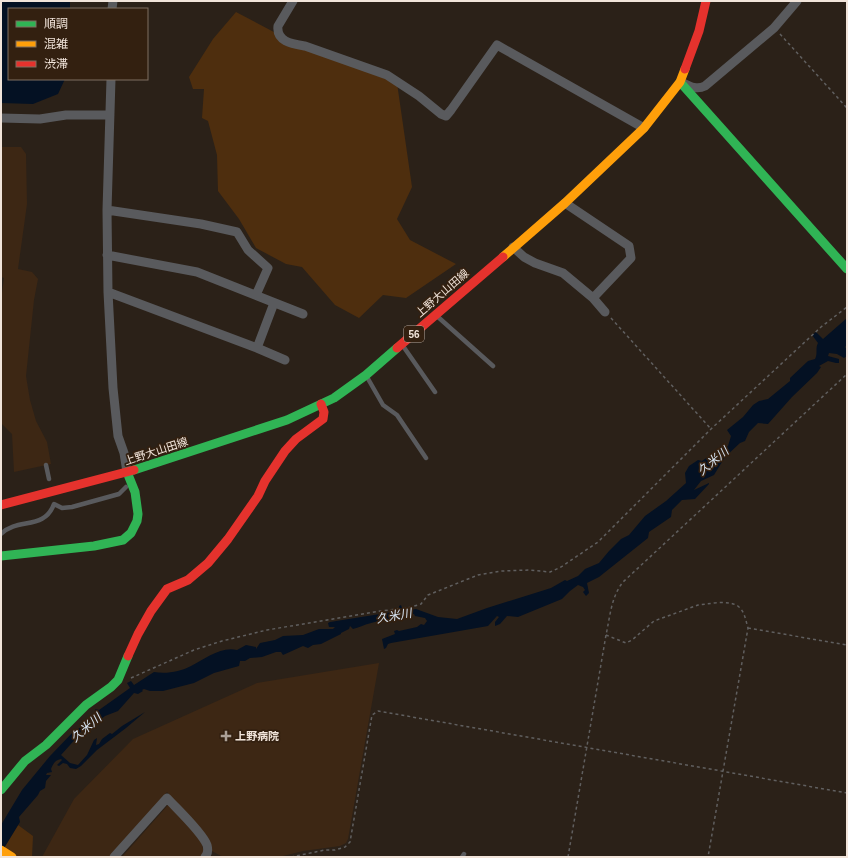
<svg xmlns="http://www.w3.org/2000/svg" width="848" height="858" viewBox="0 0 848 858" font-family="Helvetica,'Noto Sans JP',sans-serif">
<rect width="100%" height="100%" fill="#2b2118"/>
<path fill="#3d2714" d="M1,147H21L26,154L27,204L18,269L32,272L38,279L34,300L26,376L30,400L36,421L47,442L51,464L14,472L12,434L1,423V300L4,278L1,277Z
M379,663L348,839L346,843L340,846L303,851L279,857H223L210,850L192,820L167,792L111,857H42L74,799L133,739L257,683Z
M168,805H172L201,841L203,849L210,857H122Z"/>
<path fill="#4e2e0e" d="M236,12L304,48L397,83L412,187L397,219L410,240L456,264L406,298L383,295L359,318L335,305L302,267L286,264L256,248L239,219L218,191L217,155L208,121L202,118L204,89H193L189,77L213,39Z
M18,825L33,836L32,857H1V853Z"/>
<path fill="#041123" d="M1,1H70V9H9V79H65L58,94L33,104L1,103Z
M847,318V345L845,347L847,349V356L844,358L837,354L829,353L828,356L839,359V363H836L828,361L819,366L821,367L817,373L792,397L768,424L758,423L749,432L745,441L740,443L725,457L714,475L701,481L694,490L709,483V484L695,499L682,500L672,510L671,517L649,532L648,538L599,577L587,583L589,593L586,596L583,592L585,590L583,587L578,585L570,591L562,599L518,617L507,616L500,624L495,626V622L499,617L497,616L488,626L391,643L388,644L386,648L384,649L382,639L395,634L394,631L397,630L399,631L417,627L421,624L424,625L427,621L425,618L415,616L414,614L406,613L407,615L402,618L395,617L392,620C378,619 365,625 353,629L350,626L349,629L341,633V634L321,644L313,645L308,648L303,646L283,655L281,652H276L262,657L250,658L245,661H240L239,666L214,673L194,683L163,691H150L144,689L142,690L143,691L138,694L134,693L118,711L105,716L83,733L82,731L80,732L79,735L61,755L70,763L78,765L87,755L94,740L97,738L96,745L99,744L102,739L110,733L112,734L122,726L145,712L126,728L97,750L81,766L76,769L70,768L67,764L63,763L59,766L57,765L62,760L61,759C55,760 53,764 51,769L52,772L47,773L46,775H51L46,781L45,788L40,791L38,795L19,817L20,822L1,853V825L22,790L50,756L74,731L85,725V722L95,713V710L96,709L99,710L130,688L127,683L131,681L134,685L154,672C166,674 180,672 191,666C205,659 221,646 237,650L246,645L256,647V649L260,643L275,640L283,636L303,635L319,629H333L335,627H329L328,623L330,622L399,611V606L401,605L403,611L416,609L438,617L457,619L487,608L551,588L565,580L567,581L578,576L585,569L599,563L609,551L621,539L629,535L645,516L666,501L686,483L685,473L689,466L698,460L702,461L712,454L717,455L728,446L731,436L727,430L743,417L753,405L759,401L768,399L790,381V378L808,361L815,359C818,354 815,348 818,343L812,335L816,332L823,339Z"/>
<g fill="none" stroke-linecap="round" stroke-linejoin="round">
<path stroke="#605f5f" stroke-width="1.5" stroke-dasharray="3 3" stroke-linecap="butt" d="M780,34L847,108
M611,318L711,429
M748,628L847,645
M606,635L626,643L632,640L654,621L698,605C709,604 730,599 739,607C745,612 746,622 748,628L708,857
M131,678L194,650L222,641L267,630L380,611L408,608L421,604L428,595L478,575L501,571L529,570L550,572L561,567L598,542L711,429L821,327L847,307
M291,857L325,850H335L345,847L350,842L372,715L378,711L847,793
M568,857L606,635C610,617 611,597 623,582L847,374"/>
<path stroke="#595a5d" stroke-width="4.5" d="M438,317L493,366
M403,346L435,392
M367,377L383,405L397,415L426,458
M46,465L49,479
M1,534C18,517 44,531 54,504L62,508L72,507L119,494L126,487
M462,857L464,854"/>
<path stroke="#595a5d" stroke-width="9" d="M293,1L278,26C276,42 293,44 305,46L387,75L419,96L441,114L446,116L451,110L497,45L644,128
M112,9L113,1
M111,79L107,210L108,292L113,388L118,436L124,453L127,472
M683,83C691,87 697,90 705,86L774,28L797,1
M1,118L40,119L66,115H110
M565,203L629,246L631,258L593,298
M107,210L201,224L237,232L248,250L268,268L256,295
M513,247L524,257L535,263L563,273L593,298L605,312
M107,255L197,272L303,314
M108,292L257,348L285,360
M257,348L274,303
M114,857L167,798C177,809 202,832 207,845C208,849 208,854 205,857"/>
<path stroke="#30b455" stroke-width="9" d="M680,82L847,269
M134,470L287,420L334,398L366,375L397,348
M1,556L94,546L123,540L131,533L137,521L138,514L135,492L127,472
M1,790L25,761L46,745L86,705L111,687L118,680L128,656"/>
<path stroke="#ff9f0a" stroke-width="9" d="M503,257L565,203L644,128L680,82L685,69
M1,850L12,857"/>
<path stroke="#e5322d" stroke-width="9" d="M685,69L699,31L706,1
M397,348L503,257
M1,505L134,470
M128,656L138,634L151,611L167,589L188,580L208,563L228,539L258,496L265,481L285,451L296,439L323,419L324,412L321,404"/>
</g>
<path fill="#aca096" stroke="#332010" stroke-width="1.5" d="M224 730h4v4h4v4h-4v4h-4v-4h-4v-4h4z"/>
<g text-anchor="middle" stroke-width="3.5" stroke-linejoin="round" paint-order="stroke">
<rect fill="#332010" stroke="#b8a99d" stroke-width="1" x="404" y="326" width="20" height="16" rx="3"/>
<g font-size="10" font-weight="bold" fill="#f1e4da">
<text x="414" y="338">56</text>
</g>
<g font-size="11" fill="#f1e4da" stroke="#332010">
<text transform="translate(442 293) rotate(-41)" y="4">上野大山田線</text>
<text transform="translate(156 451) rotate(-18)" y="4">上野大山田線</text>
</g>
<g font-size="11" font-weight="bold" fill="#f1e4da" stroke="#332010" text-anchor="start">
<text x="235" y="740">上野病院</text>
</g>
<g font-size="12" font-style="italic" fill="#d7e4f2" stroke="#332010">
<text transform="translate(713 461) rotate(-40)" y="4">久米川</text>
<text transform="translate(394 616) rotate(-10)" y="4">久米川</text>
<text transform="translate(86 728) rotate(-41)" y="4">久米川</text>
</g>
</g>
<rect width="848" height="858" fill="none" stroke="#f1e4da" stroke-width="4"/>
<rect x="8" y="8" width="140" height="72" fill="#332010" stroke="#7f6e61"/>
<rect x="16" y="21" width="20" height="6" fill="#30b455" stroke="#7f6e61"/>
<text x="44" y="28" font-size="12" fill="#f1e4da">順調</text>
<rect x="16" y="41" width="20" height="6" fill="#ff9f0a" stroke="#7f6e61"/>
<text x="44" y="48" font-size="12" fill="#f1e4da">混雑</text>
<rect x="16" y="61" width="20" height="6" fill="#e5322d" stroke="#7f6e61"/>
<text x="44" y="68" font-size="12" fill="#f1e4da">渋滞</text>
</svg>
